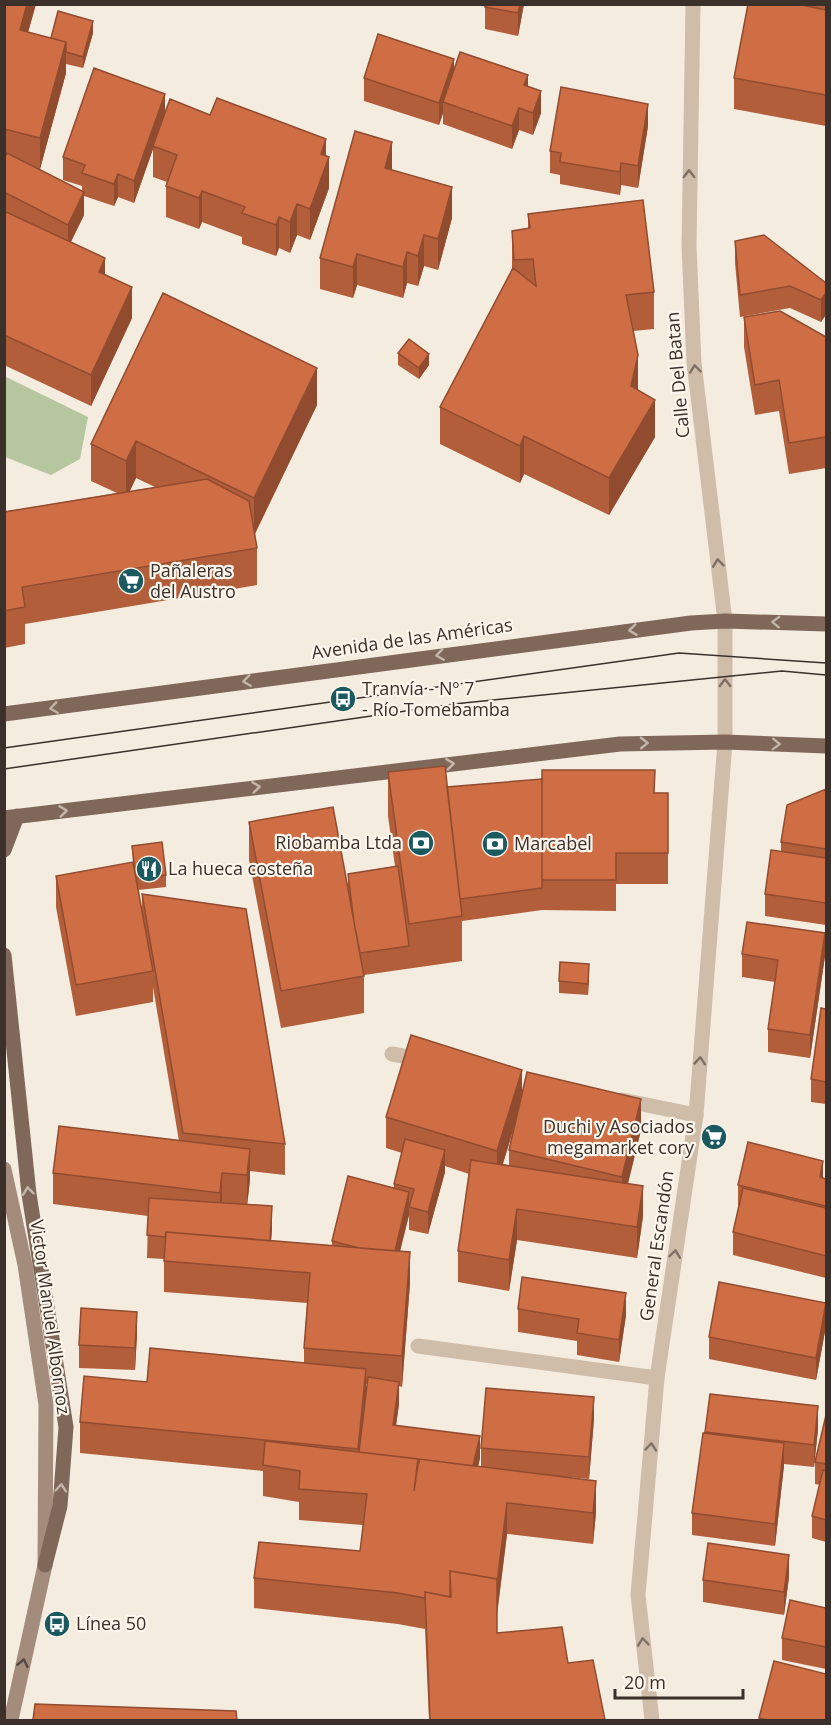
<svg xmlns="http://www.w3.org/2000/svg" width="831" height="1725" viewBox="0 0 831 1725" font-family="'Open Sans',sans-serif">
<rect width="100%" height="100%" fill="#f5ece0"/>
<path fill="#b6c69e" d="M4,376L88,417L80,459L51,475L5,457Z"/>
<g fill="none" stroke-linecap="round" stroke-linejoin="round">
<path stroke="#cfbdaa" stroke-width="15" d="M392,1054L425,1060
M622,1100L696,1115
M418,1346L657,1378"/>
<path stroke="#cfbdaa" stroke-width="15" d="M652,1720L638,1595L657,1378L696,1115L725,742V621L694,363L689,246L693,4"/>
<path stroke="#a38c7b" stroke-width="15" d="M4,1169L25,1265L46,1405L45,1565L11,1720"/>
<path stroke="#7f685a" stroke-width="15" d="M4,714L691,623L725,621L826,624
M4,818L620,744L725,742L826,746
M4,850L17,816
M4,955L29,1194L66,1427L60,1506L45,1565"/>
<path stroke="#3c312a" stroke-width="1.5" d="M4,748L679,653L826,663
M4,769L454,704L782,671L826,675"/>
</g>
<path fill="#b25e3a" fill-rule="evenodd" d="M4,4H36L28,32L51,38L93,33L83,68L66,64V73L40,169H37L82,191V186L63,180V157L165,114L210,115L326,156L329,188L310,240L297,235L290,253L279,248L276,256L242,244V237L202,222L199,229L166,217V186L167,182L153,177V149L134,203L118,197L114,206L84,196V215L71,242L105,274L132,318L91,406L4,365Z
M485,4H524L518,36L485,29Z
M748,4H826V126L734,109V78Z
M454,71L528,87L541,113L533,135L519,130L512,149L443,124V113L439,125L364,101V78Z
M648,126L638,188L621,185L620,195L560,184V175L550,173V151Z
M392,170L452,218L438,270L424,266L418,286L407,283L403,298L357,285L353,298L320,289V258Z
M528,214L654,292V329L633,331L638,390L655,437L609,515L524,474L520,483L440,444V407L512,271V231L528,228Z
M735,241L826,283L821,322L790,308L740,317L735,263Z
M744,317L826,337V468L789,474L779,411L755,415L744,347Z
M398,353L429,365L419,379L398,365Z
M317,405L255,534L257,548V585L25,624V644L4,648V512L117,493L91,481V444ZM136,478L155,487L130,491Z
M388,772L447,787L668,793V884H616V911L542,910L462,921V961L364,975V1013L281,1028L249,860V822L348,888V874L395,866L388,816Z
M826,789V925L765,916V894L781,852V842Z
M132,846L166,875V887L138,890L142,912V894L285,1144V1175L250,1171V1180L247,1205L272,1229L271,1241L332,1246V1241L394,1188V1184L402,1153L386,1148V1117L522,1092L641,1130L628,1183L643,1216L637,1258L517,1240L509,1291L458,1282V1251L469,1174L445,1166V1172L428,1234L409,1230V1210V1215L400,1251L410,1283L402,1387L399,1386V1404L396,1425L480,1458L478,1466L481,1467V1448L594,1419L589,1479L568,1477L596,1512L593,1544L507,1534L497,1613V1633L568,1663L605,1720H429L425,1629L398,1624L254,1608V1578L360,1551L363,1525L299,1520V1502L263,1496V1471L80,1453V1422L147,1382L304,1363V1348L307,1303L164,1292V1259L147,1258L148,1216L53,1204V1173L179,1141L153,987V1002L76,1016L56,907V876L133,864ZM513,1131L509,1150V1165L503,1164ZM366,1384H368L365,1403Z
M742,954L825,956L810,1058L768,1052V1029L775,982L742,977Z
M589,976L588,995L559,993V981Z
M826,1009V1104L811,1102V1079Z
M823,1178L826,1179V1278L733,1255V1232L739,1207H738V1185Z
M518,1309L626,1315L619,1362L577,1355V1341L518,1332Z
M826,1326L816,1380L709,1359V1337Z
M137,1334L135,1370L79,1368V1345Z
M710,1394L818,1429L814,1467L784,1464L775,1546L692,1535V1513L705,1434Z
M826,1415V1542L812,1538V1516L820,1485L815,1484V1462Z
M789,1577L784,1615L703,1602V1580Z
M826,1608V1669L782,1660V1638Z"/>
<path fill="#914c30" d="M27,4H36L20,61V30Z
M520,4H524L518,36V13Z
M93,21V33L83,68V57Z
M66,42V73L40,169V138Z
M454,59V81L443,102V113L439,125V103Z
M528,75V97L524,85Z
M541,91V113L533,135V113Z
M165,94V116L153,146V149L134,203V181Z
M648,104V126L638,188V166Z
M519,108V130L512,149V126Z
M326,139V166L329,157V188L310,240V209L321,154Z
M392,142V173L385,168Z
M621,163V185L620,195V172Z
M118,174V197L114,206V184Z
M452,187V218L438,270V239Z
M202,191V222L199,229V198Z
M84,192V215L68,247V225Z
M297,204V235L290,253V222Z
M279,217V248L276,256V225Z
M424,235V266L418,286V256Z
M407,252V283L403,298V267Z
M357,254V285L353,298V267Z
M105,258V289L99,272Z
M132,287V318L91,406V375Z
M826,293V315L821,322V300Z
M429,354V365L419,379V368Z
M638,355V392L631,386Z
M317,368V405L254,535V498Z
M655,400V437L609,515V478Z
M524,436V474L520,483V446Z
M136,441V478L126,498V461Z
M825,933V956L810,1058V1035Z
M589,964V976L588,995V984Z
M522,1070V1101L497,1182V1151Z
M641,1099V1130L622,1208V1177Z
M250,1149V1180L247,1206V1175Z
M445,1150V1172L428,1234V1212Z
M823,1161V1183L820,1177Z
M222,1173V1203L220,1224V1193Z
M643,1186V1216L637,1258V1227Z
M409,1192V1215L393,1279V1257Z
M272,1206V1229L269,1266V1243Z
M517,1209V1240L509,1291V1260Z
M410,1252V1283L402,1387V1356Z
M626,1293V1315L619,1362V1340Z
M826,1303V1326L816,1380V1358Z
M137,1312V1334L135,1370V1348Z
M366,1369V1400L358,1480V1449Z
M399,1382V1404L393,1447V1425Z
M594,1397V1419L589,1479V1457Z
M818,1406V1429L814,1467V1445Z
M480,1436V1458L473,1490V1467Z
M784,1443V1466L775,1546V1524Z
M596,1481V1512L593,1544V1513Z
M507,1503V1534L497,1615V1584Z
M789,1555V1577L784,1615V1592Z"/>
<path fill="#cf6d44" stroke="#914c30" stroke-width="1.5" d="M4,4H27L20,30L66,42L40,138L4,129Z
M485,4H520L518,13L485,7Z
M748,4H797L826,10V95L734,78Z
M58,11L93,21L83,57L66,52V42L51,38Z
M378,34L454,59L439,103L364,78Z
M460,52L528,75L524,85L541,91L533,113L519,108L512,126L443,102Z
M94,68L165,94L134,181L118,174L114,184L82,173L85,165L63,157Z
M561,87L648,104L638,166L621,163L620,172L560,162L561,153L550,151Z
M217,98L326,139L321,154L329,157L310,209L297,204L290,222L279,217L276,225L242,213L245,207L202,191L199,198L166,186L177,155L153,146L170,99L210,115Z
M355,131L392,142L385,168L452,187L438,239L424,235L418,256L407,252L403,267L357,254L353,267L320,258Z
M7,153L84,192L68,225L4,192V158Z
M643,200L654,292L626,295L638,355L631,386L655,400L609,478L524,436L520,446L440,407L513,268L536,286L533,259L514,260L512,231L530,228L528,214Z
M4,211L105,258L99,272L132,287L91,375L4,335Z
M764,235L826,283V293L821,300L790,286L740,295L735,241Z
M163,293L317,368L254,498L136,441L126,461L91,444Z
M780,311L826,337V437L789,443L779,380L755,385L744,317Z
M409,339L429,354L419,368L398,353Z
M207,479L249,501L257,548L22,587L25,607L4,611V512Z
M445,766L462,916L409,924L388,772Z
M542,770H655L654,793H668V853H616V880H542Z
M542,779V888L460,899L447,787Z
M826,789V849L781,842L787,805Z
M333,807L364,976L281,991L249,822Z
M162,842L166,875L136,878L132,846Z
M771,850L826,858V903L765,894Z
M133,862L153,971L76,985L56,876Z
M398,866L409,946L360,953L354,922L348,874Z
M142,894L246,909L285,1144L183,1133Z
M747,922L825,933L810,1035L768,1029L778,960L742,954Z
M560,962L589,964L588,984L559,981Z
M821,1008L826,1009V1082L811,1079Z
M411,1035L522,1070L497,1151L386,1117Z
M527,1072L641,1099L622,1177L509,1150Z
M59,1126L250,1149L247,1175L222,1173L220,1193L53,1173Z
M405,1139L445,1150L428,1212L409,1207L414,1189L394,1184Z
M748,1142L823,1161L820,1177L826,1179V1206L738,1185Z
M471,1160L643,1186L637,1227L517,1209L509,1260L458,1251Z
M348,1176L409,1192L395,1251L359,1248L332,1241Z
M743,1188L826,1208V1256L733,1232Z
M149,1198L272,1206L270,1241L166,1232L165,1237L147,1235Z
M166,1232L410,1252L402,1356L304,1348L310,1273L164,1261Z
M522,1277L626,1293L619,1340L577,1333L579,1319L518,1309Z
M719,1282L826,1303L816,1358L709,1337Z
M81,1308L137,1312L135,1348L79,1345Z
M150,1348L366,1369L358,1449L80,1422L84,1376L147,1382Z
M368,1377L399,1382L393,1425L480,1436L473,1466L419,1459V1463H418V1459L359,1452Z
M486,1388L594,1397L589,1457L481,1448Z
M710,1394L818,1406L814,1445L705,1432Z
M826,1415V1464L815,1462Z
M703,1433L784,1443L775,1524L692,1513Z
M265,1441L418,1459L414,1491L419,1459L596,1481L593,1513L507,1503L497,1583V1579L450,1571V1597L425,1592V1598L398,1593L254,1578L259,1542L360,1551L367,1494L299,1489L300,1471L263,1465Z
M823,1470L826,1471V1520L812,1516Z
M708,1543L789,1555L784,1592L703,1580Z
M450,1571L497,1579V1633L562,1627L568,1663L593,1660L605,1720H430L425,1592L451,1597Z
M790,1600L826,1608V1647L782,1638Z
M774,1661L826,1674V1720H768L759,1718Z
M35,1704L236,1711L237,1720H33Z"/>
<defs><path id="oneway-chevron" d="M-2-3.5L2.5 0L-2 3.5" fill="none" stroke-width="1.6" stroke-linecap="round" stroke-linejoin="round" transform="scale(1.5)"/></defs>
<g stroke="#7e7064">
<use href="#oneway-chevron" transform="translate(689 174) rotate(-90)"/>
<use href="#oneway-chevron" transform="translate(695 369) rotate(-96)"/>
<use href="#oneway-chevron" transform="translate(718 563) rotate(-97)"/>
<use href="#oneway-chevron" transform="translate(725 683) rotate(-90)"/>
<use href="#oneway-chevron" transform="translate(700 1061) rotate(-86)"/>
<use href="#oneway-chevron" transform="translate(675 1254) rotate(-82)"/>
<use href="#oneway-chevron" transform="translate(651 1447) rotate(-85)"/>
<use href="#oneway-chevron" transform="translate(643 1642) rotate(-96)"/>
</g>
<g stroke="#c4b6ab">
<use href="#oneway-chevron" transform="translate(776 622) rotate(-178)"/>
<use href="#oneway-chevron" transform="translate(633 630) rotate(173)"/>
<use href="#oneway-chevron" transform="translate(440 655) rotate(172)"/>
<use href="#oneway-chevron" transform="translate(247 681) rotate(172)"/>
<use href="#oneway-chevron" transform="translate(54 708) rotate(172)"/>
<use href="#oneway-chevron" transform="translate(644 743) rotate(-1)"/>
<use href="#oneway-chevron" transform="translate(776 744) rotate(2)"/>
<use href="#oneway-chevron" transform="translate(450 764) rotate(-7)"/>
<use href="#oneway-chevron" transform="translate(256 787) rotate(-7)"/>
<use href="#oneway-chevron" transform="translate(63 811) rotate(-7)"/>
<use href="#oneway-chevron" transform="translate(28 1191) rotate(-97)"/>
<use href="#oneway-chevron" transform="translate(61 1488) rotate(-85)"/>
</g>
<use stroke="#56483e" href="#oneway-chevron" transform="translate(23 1663) rotate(-78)"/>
<defs>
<g id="supermarket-disc" transform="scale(1.35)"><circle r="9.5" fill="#1b5961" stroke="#fcf6ed"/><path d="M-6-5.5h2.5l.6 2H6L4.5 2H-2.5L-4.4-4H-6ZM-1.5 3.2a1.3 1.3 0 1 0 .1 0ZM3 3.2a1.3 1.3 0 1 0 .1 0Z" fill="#fff"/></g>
<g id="bus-disc" transform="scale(1.35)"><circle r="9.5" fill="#1b5961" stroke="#fcf6ed"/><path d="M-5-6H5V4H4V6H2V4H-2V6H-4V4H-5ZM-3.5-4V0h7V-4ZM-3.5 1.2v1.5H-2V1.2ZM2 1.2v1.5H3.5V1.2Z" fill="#fff"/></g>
<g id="bank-disc" transform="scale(1.35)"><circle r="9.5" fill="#1b5961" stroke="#fcf6ed"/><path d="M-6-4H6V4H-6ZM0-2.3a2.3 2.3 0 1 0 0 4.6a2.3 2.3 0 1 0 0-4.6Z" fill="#fff"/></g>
<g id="restaurant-disc" transform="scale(1.35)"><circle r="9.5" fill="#1b5961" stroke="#fcf6ed"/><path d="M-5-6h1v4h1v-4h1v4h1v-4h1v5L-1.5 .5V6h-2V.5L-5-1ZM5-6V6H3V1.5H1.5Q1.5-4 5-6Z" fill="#fff"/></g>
</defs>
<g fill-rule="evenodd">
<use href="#supermarket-disc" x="131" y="581"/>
<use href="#bus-disc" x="343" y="699"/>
<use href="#bank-disc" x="421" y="843"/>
<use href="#bank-disc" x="495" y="844"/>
<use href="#restaurant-disc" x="149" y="869"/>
<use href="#supermarket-disc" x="714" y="1137"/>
<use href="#bus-disc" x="57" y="1624"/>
</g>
<g text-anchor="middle" stroke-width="4.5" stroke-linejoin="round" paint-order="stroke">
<g font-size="18" fill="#3c312a" stroke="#fcf6ed">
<text transform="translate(678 375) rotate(-95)" y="6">Calle Del Batan</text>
<text transform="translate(412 639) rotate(-8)" y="6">Avenida de las Américas</text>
<text transform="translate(657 1246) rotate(-82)" y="6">General Escandón</text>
<text transform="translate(50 1317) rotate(82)" y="6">Victor Manuel Albornoz</text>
</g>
<g font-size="18" fill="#3c312a" stroke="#fcf6ed" text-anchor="start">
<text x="150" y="577">Pañaleras<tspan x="150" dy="21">del Austro</tspan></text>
<text x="362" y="695">Tranvía - Nº 7<tspan x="362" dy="21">- Río Tomebamba</tspan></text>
<text x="402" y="849" text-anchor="end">Riobamba Ltda</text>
<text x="514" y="850">Marcabel</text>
<text x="168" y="875">La hueca costeña</text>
<text x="694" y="1133" text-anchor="end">Duchi y Asociados<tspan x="694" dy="21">megamarket cory</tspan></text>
<text x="76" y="1630">Línea 50</text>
</g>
</g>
<rect width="831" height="1725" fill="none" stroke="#3c312a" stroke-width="12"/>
<path d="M615 1689v9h128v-9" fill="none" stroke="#3c312a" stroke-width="3"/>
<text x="624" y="1689" font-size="18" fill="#3c312a" stroke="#fcf6ed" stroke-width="4.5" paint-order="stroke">20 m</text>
</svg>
